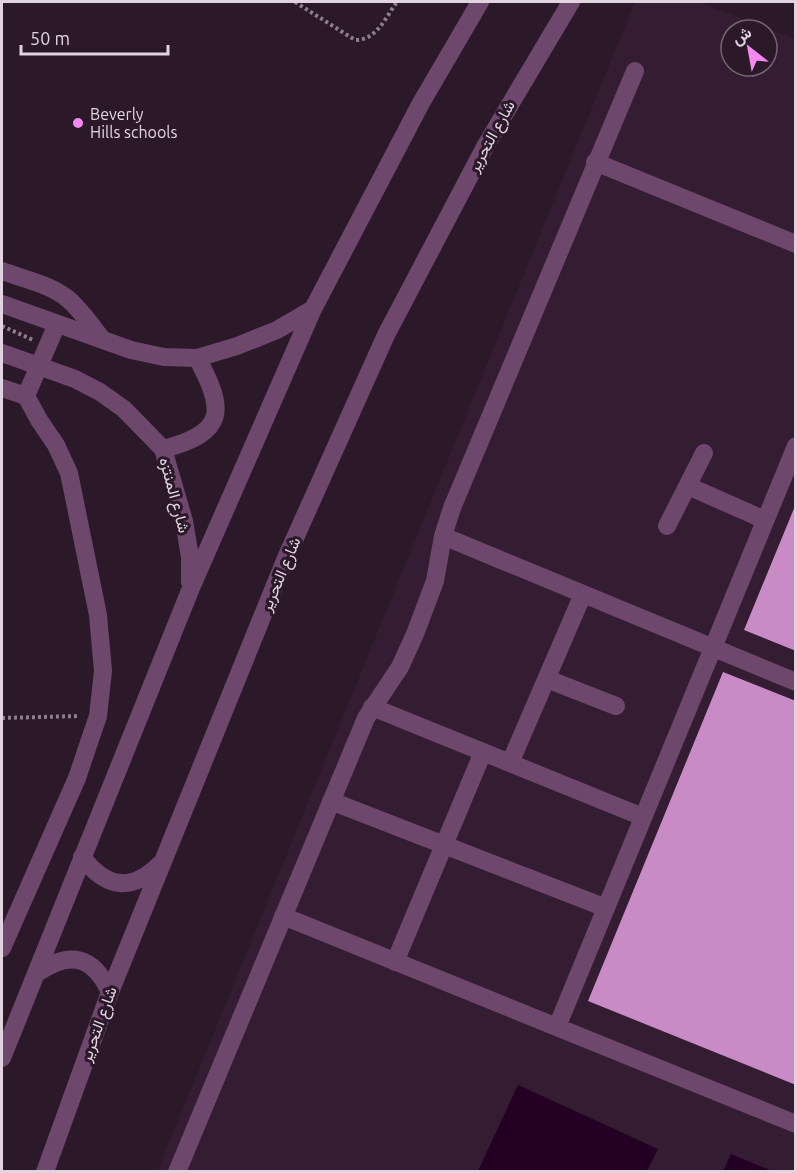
<svg xmlns="http://www.w3.org/2000/svg" width="797" height="1173" viewBox="0 0 797 1173" font-family="Ubuntu,Vazirmatn,sans-serif">
<rect width="100%" height="100%" fill="#2b192a"/>
<path fill="#341c33" fill-rule="evenodd" d="M635,2H699L795,39V1171L157,1172ZM731,30H767V66H731Z"/>
<path fill="#230024" d="M518,1085L658,1149L647,1171H478Z
M731,1154L772,1171H723Z"/>
<path fill="#c98bc6" d="M795,506H796V651L744,630Z
M723,672L796,701V1085L588,1001Z"/>
<g fill="none" stroke-linecap="round" stroke-linejoin="round">
<path stroke="#8d7e8c" stroke-width="4" stroke-dasharray="3 3" stroke-linecap="butt" d="M295,2L355,40C377,40 385,18 397,2
M2,326L33,340
M2,718L79,716"/>
<path stroke="#6d476c" stroke-width="18" d="M595,162L796,244
M2,271C23,279 50,284 68,299C81,310 91,325 102,339
M2,304L131,350L164,357L197,358L237,346L277,330L313,309
M2,353L75,379L100,392L124,409L163,449L184,521L190,557V582
M2,388L26,396
M26,396L57,324
M163,449C226,433 226,410 197,358
M688,486L765,520
M667,526L704,453
M443,536L796,682
M547,679L616,706
M372,707L643,817
M510,763L583,594
M331,801L606,908
M82,857C106,888 131,893 160,864
M283,916L796,1124
M2,948L77,778L98,716L103,671L98,615L69,473L56,445L39,420L26,396
M395,962L483,752
M37,973C70,950 93,956 110,992
M557,1027L796,446
M2,1058L191,588L313,309L421,103L480,2
M45,1172L110,992L286,558L386,335L486,145L571,2
M177,1172L366,718L400,667L415,634L435,581L443,536L452,508L635,71"/>
</g>
<circle fill="#f389f1" stroke="#2b192a" stroke-width="2" cx="78" cy="123" r="6"/>
<g text-anchor="middle" stroke-width="6" stroke-linejoin="round" paint-order="stroke">
<g font-size="16" fill="#e1d4e0" stroke="#2b192a" text-anchor="start">
<text x="90" y="120">Beverly<tspan x="90" dy="18">Hills schools</tspan></text>
</g>
<g font-size="16" fill="#e1d4e0" stroke="#2b192a">
<text transform="translate(491 136) rotate(-61)" y="6">شارع التحرير</text>
<text transform="translate(175 495) rotate(75)" y="6">شارع المنتزه</text>
<text transform="translate(280 574) rotate(-67)" y="6">شارع التحرير</text>
<text transform="translate(98 1024) rotate(-70)" y="6">شارع التحرير</text>
</g>
</g>
<rect width="797" height="1173" fill="none" stroke="#e1d4e0" stroke-width="6"/>
<g transform="translate(749 48) rotate(329)"><circle r="28" fill="#2b192a" stroke="#746473" stroke-width="1.5"/>
<path d="M0-4.5L10 22L0 15L-10 22Z" fill="#f389f1"/>
<text y="-9" font-size="16" font-weight="bold" text-anchor="middle" fill="#e1d4e0">ش</text>
</g>
<path d="M21 45v9h147v-9" fill="none" stroke="#e1d4e0" stroke-width="3"/>
<text x="30" y="45" font-size="18" fill="#e1d4e0" stroke="#2b192a" stroke-width="4.5" paint-order="stroke">50 m</text>
</svg>
